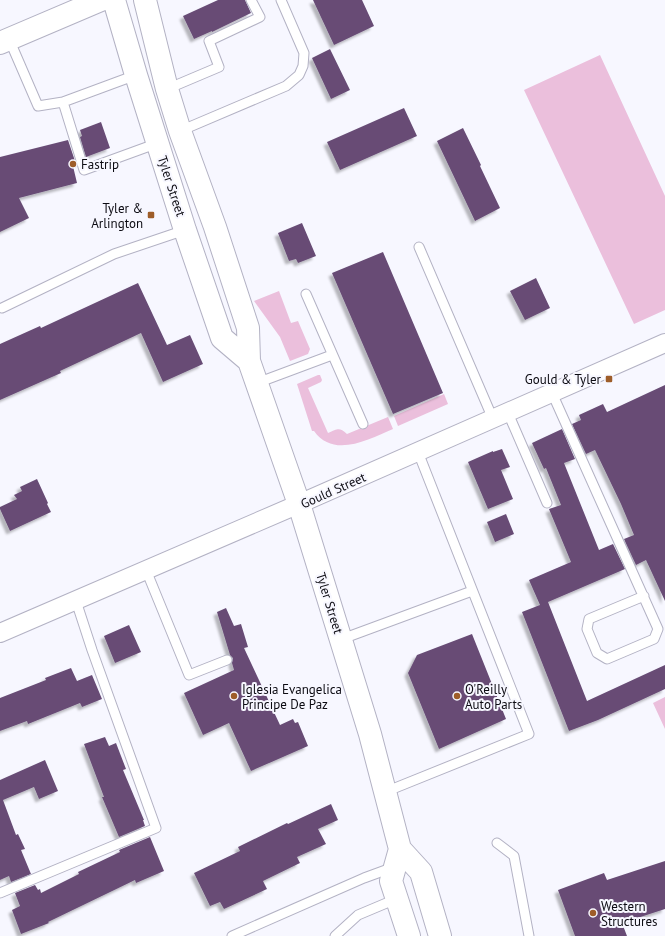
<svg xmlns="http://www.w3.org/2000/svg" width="665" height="936" viewBox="0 0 665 936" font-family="'PT Sans',sans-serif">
<defs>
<filter id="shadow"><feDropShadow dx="-3.5" dy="3.5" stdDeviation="1" flood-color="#0004"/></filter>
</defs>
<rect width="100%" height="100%" fill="#f7f7ff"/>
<path fill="#ebbfdc" d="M600,55L665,196V310L634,324L524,90Z
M279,291L291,323L298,321L310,349L308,354L290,361L280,337L254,301Z
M318,375H320L322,380L321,382L308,388L328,433C338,429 339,427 347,434L388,417L393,429C369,439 334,459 314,431H312L297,384Z
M444,394L448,404L398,426L394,416Z
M665,697V729L653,703Z"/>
<path fill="#674c75" filter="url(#shadow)" d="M218,0H245L251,13L212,32V31L194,39L183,16Z
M313,0H362L374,26L334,45Z
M330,49L350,90L331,99L312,58Z
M404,108L417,136L340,170L327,142Z
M101,122L110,148L86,157L80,137L82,136L80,130Z
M463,128L481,165L480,166L500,208L475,221L437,141Z
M68,140L75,161L72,162L77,183L19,198L29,218L0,232V157Z
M302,223L316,256L298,263L296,259L289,261L278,233Z
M383,252L443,393L393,414L332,273Z
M536,278L550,308L525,320L510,291Z
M138,283L167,345L190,335L203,364L163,382L141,333L60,371L61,373L0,400V344L40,326L41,328Z
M665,385V601L646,560L636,565L624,539L634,535L621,504L595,450L586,454L572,424L581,420L579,415L603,404L607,412Z
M562,429L575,459L564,463L599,550L613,544L625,569L548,602L587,701L665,665V689L598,720L569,731L522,612L540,605L529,580L571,562L549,509L561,505L546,468L544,469L532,443Z
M502,449L510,467L501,470L513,499L488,509L468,462L493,451V452Z
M37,479L48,503L47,504L51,512L10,531L0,509V507L17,499L14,495L22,491L20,487Z
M506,514L514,534L495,542L487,522Z
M226,608L234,626L241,624L248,647L244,648L280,725L293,719L295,723L298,722L308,746L251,771L229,723L203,735L184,693L234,670L232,663L233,658L230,655L217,612Z
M129,625L141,652L115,663L104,636Z
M472,634L506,719L439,749L408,673L417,655Z
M71,668L77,681L92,675L102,699L82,707L80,703L28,724L27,721L0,731V698L46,680L45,678Z
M105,737L109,746L116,743L126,769L123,770L144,820H143L145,826L119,837L102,797H104L84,744Z
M45,760L58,791L39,799L34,787L3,800L16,835L18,834L25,849L21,850L31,874L11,882L9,876L0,880V780Z
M331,804L338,820L318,829L326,844L297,857L300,863L263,881L267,889L224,909L220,902L210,906L194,873L240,851L238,847L287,823L288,824Z
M150,837L164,871L136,883L135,880L48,922L49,923L21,934L12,910L20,906L15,893L35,885L38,890L40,889L41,893L79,874L78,872L120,852L119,850Z
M665,861V909L622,923L627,936H575L558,890L604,873L607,880Z"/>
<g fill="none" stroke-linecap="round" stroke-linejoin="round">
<g stroke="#b3b2c4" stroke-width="11">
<path id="service" d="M9,39L38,106L63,102L136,75
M167,89L219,67L209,41L260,17L251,0
M63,102L84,170L158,143
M180,131L286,86L299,75L303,66L304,53L281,0
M419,247L493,419
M306,294L363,424
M2,308L114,254L185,230
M257,383L332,355
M552,393C587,472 623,550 658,629L654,639L607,659L597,653L587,629L589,619L644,596
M508,413L547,503
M146,570L189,675L227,660
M342,639L472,591
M385,792L529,734L418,452
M497,843L514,856L529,936
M0,893L156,828L92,650L76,601
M232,936L364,878L394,867
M335,936L358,915L396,899"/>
</g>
<g stroke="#b3b2c4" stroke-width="20">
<path id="minor" d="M0,633L299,504L665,343"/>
</g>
<g stroke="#b3b2c4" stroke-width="24">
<path id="primary" d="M114,0L136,75L185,230L222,338L249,361
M145,0L167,89L180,131L215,227L248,328L249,361L299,504L370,734L400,849L421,872L440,936
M0,43L101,0
M400,849L391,881L409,936"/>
</g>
<use href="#service" stroke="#fff" stroke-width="9"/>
<use href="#minor" stroke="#fff" stroke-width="18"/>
<use href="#primary" stroke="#fff" stroke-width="22"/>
</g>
<g fill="#9e5d29" stroke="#f7f7ff" stroke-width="1.5">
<circle cx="73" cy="164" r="4"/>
<rect x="147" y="211" width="8" height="8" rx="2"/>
<rect x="605" y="375" width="8" height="8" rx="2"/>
<circle cx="234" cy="696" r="4"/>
<circle cx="457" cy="696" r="4"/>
<circle cx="593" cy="913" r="4"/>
</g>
<g text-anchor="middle" stroke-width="4" stroke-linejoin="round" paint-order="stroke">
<g font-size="13" fill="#0c0b12" stroke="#f7f7ff" text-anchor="start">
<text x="81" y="169">Fastrip</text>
<text x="143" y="213" text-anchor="end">Tyler &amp;<tspan x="143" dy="15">Arlington</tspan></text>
<text x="601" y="384" text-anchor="end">Gould &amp; Tyler</text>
<text x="242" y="694">Iglesia Evangelica<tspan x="242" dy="15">Principe De Paz</tspan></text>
<text x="465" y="694">O'Reilly<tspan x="465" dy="15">Auto Parts</tspan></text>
<text x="601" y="911">Western<tspan x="601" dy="15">Structures</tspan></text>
</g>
<g font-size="13" fill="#0c0b12" stroke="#f7f7ff">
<text transform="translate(172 186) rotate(72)" y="5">Tyler Street</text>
<text transform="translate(333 490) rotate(-24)" y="5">Gould Street</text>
<text transform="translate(330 603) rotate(73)" y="5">Tyler Street</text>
</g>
</g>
</svg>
